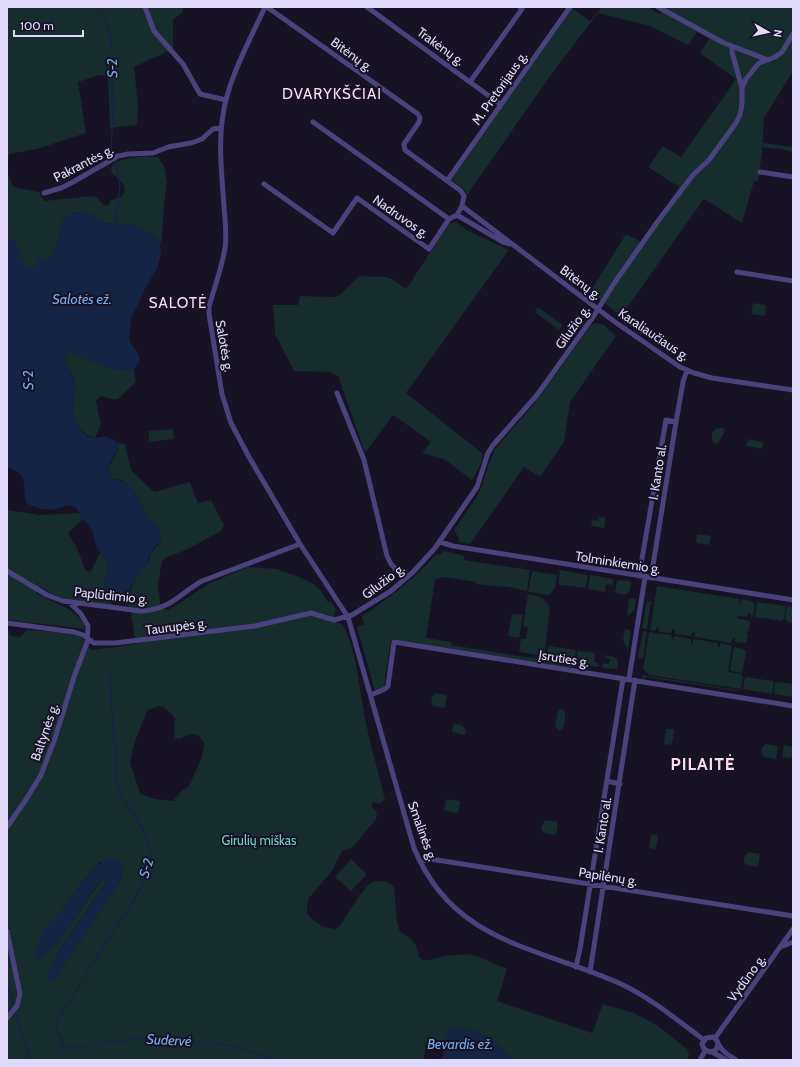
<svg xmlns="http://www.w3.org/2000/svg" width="800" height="1067" viewBox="0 0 800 1067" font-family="Cabin,sans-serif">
<rect width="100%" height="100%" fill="#171224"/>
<path fill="#162c2d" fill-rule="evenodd" d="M7,7H183V12L173,20V49L134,67L138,105L137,125L110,128L108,79L104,75H99L78,82L86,133L37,149L9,154L7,171L13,187L39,192L44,201L91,196L96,197L104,205L108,206L110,201C114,199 119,198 122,196C130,187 118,178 112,174L111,170L113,164C128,155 142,157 158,157L164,166L167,182L164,206L162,237L160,245L158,240L150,233L129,224L123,225L104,223L96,217L84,212L73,213L63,221C60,230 59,250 51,256C48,258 45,258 42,260C39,262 37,266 33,268C22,273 20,249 15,243C13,241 10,240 7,239Z
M602,7H648L659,14L667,7H793V71L764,118L762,152L758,181H754L742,223L704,199L621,316L590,292L626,234L642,242L679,187L648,167L663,146L681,157L736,79L700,53L709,39L697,32L688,45L650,26L598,13L553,72L467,195L465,190L451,180L572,8L590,21Z
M763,143L793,147V152L778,148L777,149L763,147Z
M455,222L469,231L509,250L406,393L482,453L483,456L480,466L472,480L444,459L422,453L431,442L393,415L365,453L338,376L330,372L294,371L275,334L273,305H298L300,296L335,297L341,294L359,276L385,277L392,279L406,289L449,224Z
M753,303L766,305L765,316L751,314Z
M538,307L563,325L559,330L535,312Z
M595,323L603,324L616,336L570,402L564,442L540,477L524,467L470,544L459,542V539L454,530L476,498L482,486L489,463L495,449L533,405L591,325Z
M70,351L103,366L115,369L134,370L136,382L118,399H112L101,396L96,401L101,425L95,438C82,435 73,422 73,408C73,399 76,388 74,379C70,369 62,367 66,353Z
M717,428H723L725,431L718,443L716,444L713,443C711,436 711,432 717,428Z
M173,429L174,439L149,442V431Z
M748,439L763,442L762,449L746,446Z
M118,443L125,444L131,470L154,492L190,482L198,503L211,500L224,525L221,531L190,548L168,557L162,561L158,585L161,608L168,610L180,603L208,584L247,567L277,569L299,577L314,584L322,592L328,602L331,601L336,609L334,616V622L342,624C357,649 359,688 365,717C370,745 379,773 385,800L380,804L374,802L371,805L377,813L376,819L353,847L342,851L332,871L309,898L307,905V913L313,920L324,927L335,929L340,926C346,917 363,887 371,883C379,879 388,881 394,887L397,921L400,932C415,941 415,940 419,957L423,960H429L444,956L468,954L479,957L507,969L497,1001L592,1033L603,1004L634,1013L657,1025L687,1049L689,1055L688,1060H512C502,1048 490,1039 477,1031L445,1039L443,1048L433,1046L426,1043L424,1059L426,1060H7V627L11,636L20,637L27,630C38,631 71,632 79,636C85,639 86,646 92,650L136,644L130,607L121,601L129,594L134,582L149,560L151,553L160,542L161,537L159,529L149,520L134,492L122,480L112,478L109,474L108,469L118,449ZM158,706L164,707L175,718L174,731L175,738L179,739L190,734L198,735L204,743L202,757L189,786L181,791L173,801L154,799L140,793L130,763L134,744L147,711ZM100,862L123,870L119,883L49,974L58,952L106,882V879L104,878L91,894L74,919L36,959V957L41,936L64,908L83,881Z
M7,510L40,515L80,513L83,519L68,533L76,546L86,571L89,572L91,571L100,553L106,558L109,570L103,588L105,598L112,600L111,605C87,602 61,602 41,587L36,593C50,601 83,611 85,629L7,620Z
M599,517L606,518L604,528L591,526L592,520L598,521Z
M697,534L711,536L709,545L696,543Z
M445,551L465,556L464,560L530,570L527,591L516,589V588L501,586V587L476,584V582L443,577L435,580L426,638L451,642V645L544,660L543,664L391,639L384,687L375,691L357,627L364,624L362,616C389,598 415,579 436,554L438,555Z
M560,570L588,575L586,588L560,585L558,582Z
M532,571L557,575L555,588L549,595L528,592Z
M590,575L614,579L613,583L612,585L606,584L605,592L588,589Z
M617,580L630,581L631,583L629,592L625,595L615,593Z
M657,586L740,599L739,604H741L742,599L752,601L755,605L753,616L751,618V614L748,613L747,617L737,616V618L750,621L749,631L746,632L748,635L747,641L745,643L735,642V639L733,638L731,643L695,637V633L693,632L691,636L675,634V630L673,629L671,633L659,632L658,627H657L655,631L650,630Z
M528,594C539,596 547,598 550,609L544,656L519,652L521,639H526L528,627L523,626Z
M631,598L636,599L634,611L627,616L629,599Z
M647,601H651L647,630L642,628Z
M757,602L786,606L784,619L781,621L755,617Z
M787,606L793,607V623L788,622L785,619Z
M512,614L523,615L519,638L508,636Z
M625,629L631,630L628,651L623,640Z
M643,631L647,632L643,659L638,658Z
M649,632L671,635L673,641L674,636L691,639V643L692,644L694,639L718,643V647L719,648L721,643L730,645L732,647L728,672L741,674L743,677L741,689L649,675L643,668Z
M550,646L575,650L576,652L574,660L547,656L548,648Z
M734,647L744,649L746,652L742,673L731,671L730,669Z
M579,651L595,653L594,662L598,663L599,667L576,664L577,653Z
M604,655L615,657L618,661L617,669L602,668L603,663L609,664L610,659L604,657Z
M546,660L574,664L573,668L545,664Z
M642,675L738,690V691L646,677L645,680L642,679Z
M746,677L773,681L774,683L772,694L743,689L745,678Z
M777,682L793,684V697L774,694L775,683Z
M435,693L447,695L445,708L433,706L431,699Z
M559,709L564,710C566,714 565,725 562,729L559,730L555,726L558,711Z
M453,724L462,725L466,730L465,735L452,732Z
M668,729H673L674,731L672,744L666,745L664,743L666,730Z
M766,744L778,746L776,759L764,757L761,752L762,748Z
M784,745L793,747L791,758L782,757Z
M446,799L460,801L458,813L444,811Z
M545,820L558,822L556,835L543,833L541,827Z
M651,834L658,836L656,849L649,848Z
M748,852L760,854L758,867L746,865L744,862V857Z
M351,859L367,874L351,891L335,877Z"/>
<path fill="#152345" d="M84,212L96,217L104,223L135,225L150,233L158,240L160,245L161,253L157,269L146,287L131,319L129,337L131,343L139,355L140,360L134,370L115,369L103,366L70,351L66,354C62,368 74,372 75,385C75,393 72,401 73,409C74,420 81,436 93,438C96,438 98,437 102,437C108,436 113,440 118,443C119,453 104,466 109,474C112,480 122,480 127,484C138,494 141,509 150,520C154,526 162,529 161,538C160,544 153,547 151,553C146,563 148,565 140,574C138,577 136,579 134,581C129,588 130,597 121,601L105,598L102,593L109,569L106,558L97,549L93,533L89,526L83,519L76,508L70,505L51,510L41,509L30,505L26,502L25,497L24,482L21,474L7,466V239C9,240 11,240 13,241C23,247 19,274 35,267L38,259C66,261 54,226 66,217C71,212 78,213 84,212Z
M109,858C126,860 123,870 119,883L56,978L52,981L49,980L48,974L58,952L106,882V879L104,878C83,900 71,929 49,950C46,954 42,958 38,961L34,956C38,950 38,942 41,936C46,926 56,918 63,909C77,892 88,868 109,858Z
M454,1027C461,1029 470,1029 477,1031C490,1036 503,1049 512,1060H442L445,1039L449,1030Z"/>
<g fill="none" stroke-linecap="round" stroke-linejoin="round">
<path stroke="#152345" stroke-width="1.5" d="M99,7L109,30L113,60L112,89L114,103L111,149L114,155
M115,226L120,186L116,160
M7,983L13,1003
M16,1014C18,1026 21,1039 28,1050H32
M59,1048L63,1043V1040C58,1033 54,1029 57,1020L132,903L141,887L150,865L151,853L146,835L118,791L109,669
M60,1048L92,1045L99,1044L103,1042H117L133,1038L138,1040L144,1039L148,1040L153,1037C172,1042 192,1041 211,1043C233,1044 255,1053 276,1060
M28,1050L31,1060"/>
<path stroke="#4a427d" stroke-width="5" d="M145,7L154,31L183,64L200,94L226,100
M265,7C250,40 228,79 223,115C218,145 222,176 224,206C225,220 227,235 225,248C222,268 214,288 209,307V314L222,394L231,423L249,457L300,544L348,617L414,848C453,944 540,947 621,984C651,998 677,1020 704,1040
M367,7L500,104
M658,7L724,43L768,60
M732,46V52L742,88
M470,82L522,9L520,7
M313,122L449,219
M760,172L793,177
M447,181L570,7
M264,184L333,233L357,198L429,249L449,219L457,215L462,206L464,196L461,191L405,150L404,144L419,122L420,118L418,114L267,7
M44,193L61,188L73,182L118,156L128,154L153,153L168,147L191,143L202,139L213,129L221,128
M462,206L615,322L680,367L694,373L712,378L793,390
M457,215L503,242L510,244
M737,272L793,281
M337,393L364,460L387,556L391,564L405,579
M440,542L453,546L793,600
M7,571L47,595L63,601L141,611C170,610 179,594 202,581L300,544
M639,576L666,420L676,422
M651,578L676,422L683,382L687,370
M7,623L74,632L83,635L94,643H115L255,626L311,613L334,620L352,615L391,591L413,572L435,548L477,487L488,453L493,445L537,395L593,317L615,282L658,221L693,175L709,160L736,123L740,115L742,104V88L746,79L759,63L775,57L782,52L793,34
M629,679L645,577
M371,695L385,689L388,686L394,642L793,706
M607,781L620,784
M7,827L27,798L41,775L55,738L75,674L87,643L88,626L81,614L69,602
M421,862L429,859L437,860L793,916
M7,931L20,994L17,1006L7,1018
M783,946L793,942
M576,967L580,949L623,679
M590,972L635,680
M715,1038L793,929
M718,1044L716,1050L710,1052L704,1049L702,1044L706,1038L713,1037C717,1039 717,1041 719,1045C722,1052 730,1056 736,1060
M712,1052L726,1060
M700,1060L705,1051"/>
</g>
<g text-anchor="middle" stroke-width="4" stroke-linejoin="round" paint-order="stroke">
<g font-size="13" fill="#e0d9fa" stroke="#171224">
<text transform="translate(441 46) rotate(36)" y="5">Trakėnų g.</text>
<text transform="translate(352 54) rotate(36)" y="5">Bitėnų g.</text>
<text transform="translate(499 88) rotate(-55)" y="5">M. Pretorijaus g.</text>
<text transform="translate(83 163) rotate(-27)" y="5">Pakrantės g.</text>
<text transform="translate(401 216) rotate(35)" y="5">Nadruvos g.</text>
<text transform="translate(581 282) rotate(37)" y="5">Bitėnų g.</text>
<text transform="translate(572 327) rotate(-55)" y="5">Gilužio g.</text>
<text transform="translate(654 334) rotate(34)" y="5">Karaliaučiaus g.</text>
<text transform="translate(225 346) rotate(80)" y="5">Salotės g.</text>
<text transform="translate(657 472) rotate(-81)" y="5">I. Kanto al.</text>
<text transform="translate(618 562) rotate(9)" y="5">Tolminkiemio g.</text>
<text transform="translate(383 581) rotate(-37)" y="5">Gilužio g.</text>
<text transform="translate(111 595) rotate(6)" y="5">Paplūdimio g.</text>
<text transform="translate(176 626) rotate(-7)" y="5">Taurupės g.</text>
<text transform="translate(564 658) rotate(9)" y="5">Įsruties g.</text>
<text transform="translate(44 732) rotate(-71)" y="5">Baltynės g.</text>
<text transform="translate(602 825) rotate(-81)" y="5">I. Kanto al.</text>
<text transform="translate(423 831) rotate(70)" y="5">Smalinės g.</text>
<text transform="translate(608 876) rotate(9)" y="5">Papilėnų g.</text>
<text transform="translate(746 978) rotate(-54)" y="5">Vydūno g.</text>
</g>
<g font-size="13" fill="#6ed2c2" stroke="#171224">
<text x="259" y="845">Girulių miškas</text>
</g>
<g font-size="14" font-style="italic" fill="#74aaee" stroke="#171224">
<text transform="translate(112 68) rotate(-91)" y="5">S-2</text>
<text x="82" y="304">Salotės ež.</text>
<text transform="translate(28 380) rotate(-92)" y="5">S-2</text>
<text transform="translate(146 868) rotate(-73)" y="5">S-2</text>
<text transform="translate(169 1040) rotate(3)" y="5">Sudervė</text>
<text x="460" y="1049">Bevardis ež.</text>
</g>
<g font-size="15" letter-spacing="1" fill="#fbdbec" stroke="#171224">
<text x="332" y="99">DVARYKŠČIAI</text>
<text x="178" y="308">SALOTĖ</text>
</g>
<g font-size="17" font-weight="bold" letter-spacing="1" fill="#fbdbec" stroke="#171224">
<text x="703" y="770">PILAITĖ</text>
</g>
</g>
<rect width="800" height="1067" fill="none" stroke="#e0d9fa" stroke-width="16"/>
<g transform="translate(768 32) rotate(98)" stroke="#171224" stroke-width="3" paint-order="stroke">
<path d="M0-3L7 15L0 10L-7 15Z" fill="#e0d9fa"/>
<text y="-6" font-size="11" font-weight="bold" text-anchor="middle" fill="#e0d9fa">N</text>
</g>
<path d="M14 30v6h69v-6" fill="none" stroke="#e0d9fa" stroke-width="2"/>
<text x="20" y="30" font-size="12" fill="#e0d9fa" stroke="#171224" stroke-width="3" paint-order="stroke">100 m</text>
</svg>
